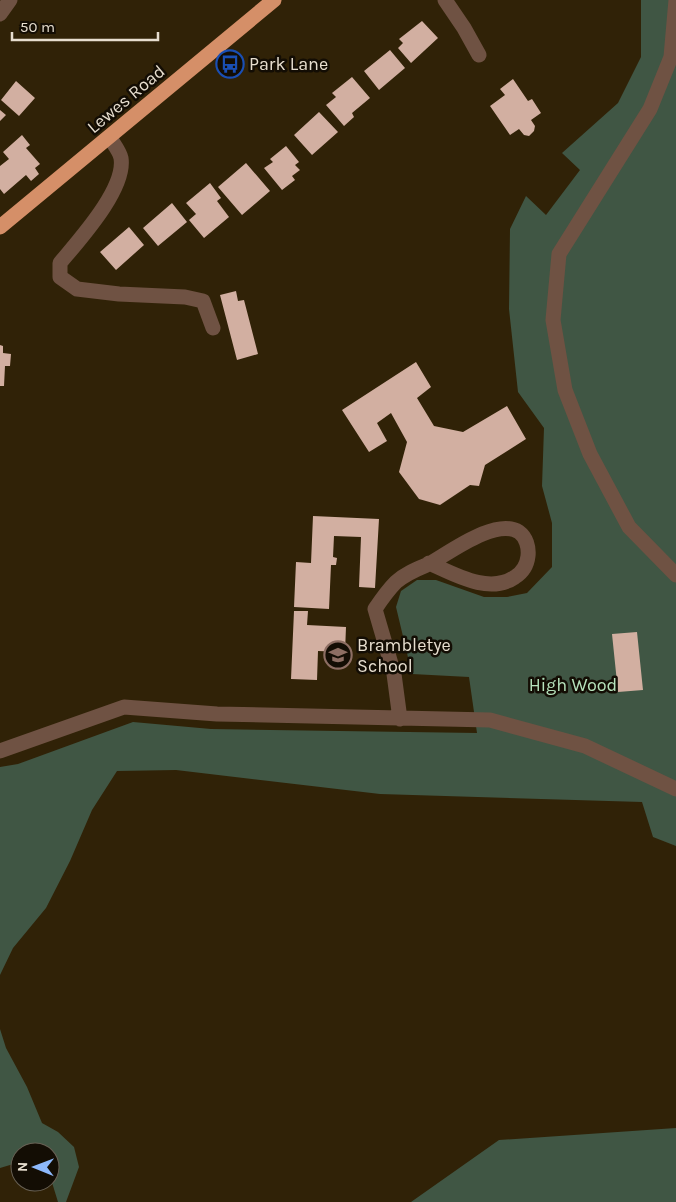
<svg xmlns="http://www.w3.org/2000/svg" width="676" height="1202" viewBox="0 0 676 1202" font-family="Karla,sans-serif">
<rect width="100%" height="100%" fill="#302207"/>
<path fill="#405644" d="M641,0H676V846L653,837L642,802L380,794L176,770L117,771L92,810L70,861L46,908L13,948L0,975V767L18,764L133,722L211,729L477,733L469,677L412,674L396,607L401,591L417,580H436L484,597H507L527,593L552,567V523L542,486L544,428L518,392L509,309L510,229L526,196L546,215L580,170L562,153L618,103L641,57Z
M0,1029L6,1048L27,1087L42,1123L58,1132L74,1147L79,1167L66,1202H58L50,1176V1152H20V1162L0,1168Z
M676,1128V1202H411L499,1140Z"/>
<path fill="#d2afa1" d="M422,21L438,38L411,63L398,48L403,43L399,39Z
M390,50L405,68L379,90L364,71Z
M352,77L370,98L352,113L354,117L344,126L326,105L336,97L332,93Z
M513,79L528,101L532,99L541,113L531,120L535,126L534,131L529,136L524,135L519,129L510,135L490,106L505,95L500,89Z
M16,81L35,98L19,116L1,100Z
M0,110L6,115L0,121Z
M319,112L338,132L312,155L294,135Z
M22,135L30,145L26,148L40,164L35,168L39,174L31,181L26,175L4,194L0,189V166L9,159L3,152Z
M286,146L299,162L295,165L300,170L292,176L295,180L282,190L264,168L273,162L270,159Z
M246,163L270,191L242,215L218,187Z
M210,183L221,198L217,201L229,217L204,238L189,220L196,214L186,203Z
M172,203L187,222L158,246L143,228Z
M129,227L144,245L116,270L100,252Z
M236,291L238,301L244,300L258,354L237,360L220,295Z
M0,345L3,346V353L11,354L10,366H5L4,386H0Z
M416,362L431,387L417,398L434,426L463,432L507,406L526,439L485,465L479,486L470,485L440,505L419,499L399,472L407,442L391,413L377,423L387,441L369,452L342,410Z
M313,516L379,519L375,588L359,587L361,537L334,536L333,557L337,558L336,565H331L329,609L294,607L296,562L311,563Z
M294,611H308L307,625L346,627L345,652L318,651L317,680L291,679Z
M637,632L643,690L618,692L612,634Z"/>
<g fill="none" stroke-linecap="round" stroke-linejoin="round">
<path stroke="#6f5243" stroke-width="15" d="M445,0L464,28L479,55
M676,0L671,57L650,109L559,254L553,320L565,390L590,454L629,527L676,575
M0,14L10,0
M110,138C113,143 120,152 121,158C126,189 79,240 60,263V277L77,289L119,294L185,297L203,301L213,328
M400,719L394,674L375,609C381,600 388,590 396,582C406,573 417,569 429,564C449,553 496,517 519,532C526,537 529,547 528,556C527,565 523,572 515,577C489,595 454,574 429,563
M0,751L124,707L217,714L490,720L585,746L676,789"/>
<path stroke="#d58f68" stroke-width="15" d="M0,227L274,0"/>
</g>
<defs>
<g id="bus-ring" transform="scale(1.4375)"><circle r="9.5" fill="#130d04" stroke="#1a4fb4" stroke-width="1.5"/><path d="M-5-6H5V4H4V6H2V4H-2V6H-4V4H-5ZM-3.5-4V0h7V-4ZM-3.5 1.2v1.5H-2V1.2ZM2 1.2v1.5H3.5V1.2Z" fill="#1a4fb4"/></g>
<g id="school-ring" transform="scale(1.4375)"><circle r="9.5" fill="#130d04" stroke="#8d6e63" stroke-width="1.5"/><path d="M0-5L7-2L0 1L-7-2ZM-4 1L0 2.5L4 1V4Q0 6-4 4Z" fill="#8d6e63"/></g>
</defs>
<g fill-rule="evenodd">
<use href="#bus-ring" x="230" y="64"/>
<use href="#school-ring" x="338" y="655"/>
</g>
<g text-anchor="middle" stroke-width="5" stroke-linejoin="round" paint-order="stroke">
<g font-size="18" fill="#e7decf" stroke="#130d04" text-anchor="start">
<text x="249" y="70">Park Lane</text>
<text x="357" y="651">Brambletye<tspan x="357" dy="21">School</tspan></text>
</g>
<g font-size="18" fill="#e7decf" stroke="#130d04">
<text transform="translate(126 99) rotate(-40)" y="6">Lewes Road</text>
</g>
<g font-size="18" fill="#b6e3bc" stroke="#130d04">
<text x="573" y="691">High Wood</text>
</g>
</g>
<g transform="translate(35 1167) rotate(271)"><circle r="24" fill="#130d04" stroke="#686155"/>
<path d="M0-4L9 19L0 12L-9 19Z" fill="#8db9fc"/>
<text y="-8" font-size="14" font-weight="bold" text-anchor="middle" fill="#e7decf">N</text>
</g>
<path d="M12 32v8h146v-8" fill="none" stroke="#e7decf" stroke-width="2.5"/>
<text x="20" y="32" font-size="15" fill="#e7decf" stroke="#130d04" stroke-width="4" paint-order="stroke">50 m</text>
</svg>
